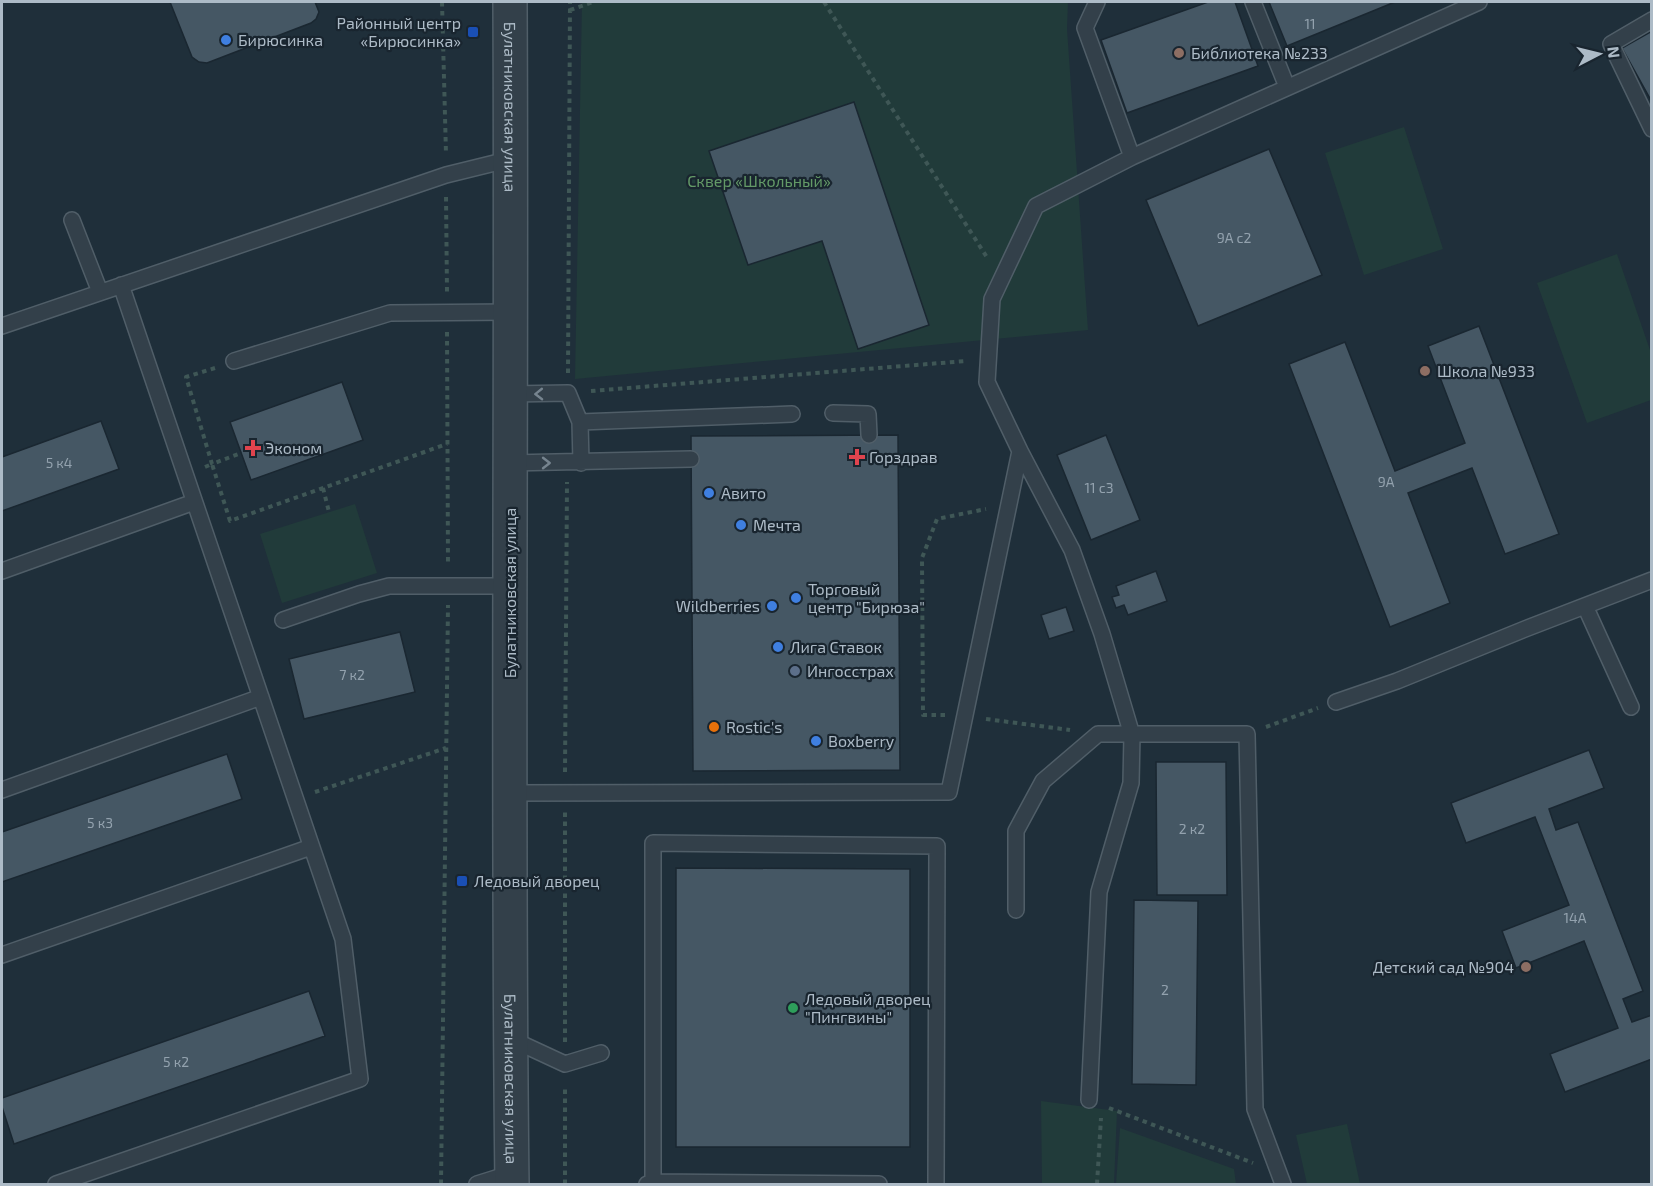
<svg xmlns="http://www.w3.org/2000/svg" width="1653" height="1186" viewBox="0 0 1653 1186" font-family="'Exo 2',sans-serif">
<rect width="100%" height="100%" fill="#1f2f3a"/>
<path fill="#213b3a" d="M582,2H1068L1067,29L1088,330L575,379Z
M1404,127L1443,249L1364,275L1325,153Z
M1617,254L1651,353V400L1587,423L1537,283Z
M355,504L377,573L282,603L260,534Z
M1041,1101L1117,1111L1114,1184H1042Z
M1347,1124L1360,1184H1307L1296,1135Z
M1120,1128L1234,1169L1236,1184H1116Z"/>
<path fill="#455764" stroke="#1a2731" stroke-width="1.5" d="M170,2H315L319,12L316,19L311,23L207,63L199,62L192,57Z
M1208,2H1235L1258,66L1127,113L1101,40Z
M1269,2H1395L1287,46Z
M1652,31V102L1622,48Z
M854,102L929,325L858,349L822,241L748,265L709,151Z
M1269,149L1322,275L1198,326L1146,200Z
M1479,326L1559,534L1505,554L1472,468L1408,493L1450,603L1390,627L1289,364L1345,342L1395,471L1465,443L1428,346Z
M342,382L363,440L251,480L230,422Z
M101,421L119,469L2,511V457Z
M898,435L900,770L693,771L691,436Z
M1106,435L1140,520L1091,540L1057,455Z
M1156,571L1167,601L1128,615L1124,605L1116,608L1112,597L1119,595L1116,586Z
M1066,607L1074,631L1049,639L1041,615Z
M400,632L415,692L304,719L289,659Z
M1589,750L1604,788L1549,809L1556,830L1578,822L1643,991L1623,999L1632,1022L1652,1015V1059L1565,1092L1550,1054L1618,1028L1584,941L1516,968L1502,931L1569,905L1535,817L1466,843L1451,803Z
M227,754L242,799L2,882V832Z
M1156,762H1226L1227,895H1157Z
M676,868L910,869V1147H676Z
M1134,900L1198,901L1196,1085L1132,1084Z
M309,991L325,1036L14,1144L2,1107V1098Z"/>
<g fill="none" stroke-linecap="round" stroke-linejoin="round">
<g stroke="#505e68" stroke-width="18">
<path id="service" d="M1097,2L1085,28L1132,157
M1253,2L1287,87
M1652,20L1611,44L1652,129
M72,220L100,292
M2,326L446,175L511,159
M234,361L390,313L510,312
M510,394L568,393L580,422
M833,413L868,414L869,435
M510,463L691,459
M581,463L580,422L792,414
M2,571L194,502
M1585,606L1631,707
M283,620L359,594L389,586H510
M1336,702L1397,681L1525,629L1652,580
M2,790L261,697
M509,793L949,792L1020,451
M1016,910V831L1043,781L1098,734H1247L1255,1109L1283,1184
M2,955L311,847
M509,1038L565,1064L601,1053
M1089,1100L1099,892L1131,783L1132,735L1102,634L1072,550L1020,451L987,382L992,299L1036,206L1132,157L1479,2
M653,1182V843L937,846L936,1184
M56,1184L360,1079L343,939L121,285
M477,1184L512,1173
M647,1184L653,1182L879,1184"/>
</g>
<g stroke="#505e68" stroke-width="36">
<g id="tertiary">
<path id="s1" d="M510,2C512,396 507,790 512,1184"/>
</g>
</g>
<path stroke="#3f5756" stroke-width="4" stroke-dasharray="4.5 4.5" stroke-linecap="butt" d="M442,2L446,154
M824,2L988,259
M570,10L593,2
M446,197L447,292
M447,332L448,565
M215,368L186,377L212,464L241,453
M568,373L570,2
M591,391L966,361
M205,467L212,464L230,521L447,444
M323,488L329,512
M945,715H923L922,558L937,519L986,509
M986,719L1070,730
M1266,727L1318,708
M565,772L567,482
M315,792L446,748
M565,1042V812
M1109,1108L1253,1163
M441,1184L448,605
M565,1184V1085
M1097,1184L1101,1118"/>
<use href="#service" stroke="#33404a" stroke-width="15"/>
<use href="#tertiary" stroke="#33404a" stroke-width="33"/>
</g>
<defs><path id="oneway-chevron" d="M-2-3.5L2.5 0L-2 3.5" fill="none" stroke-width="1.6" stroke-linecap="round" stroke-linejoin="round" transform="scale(1.5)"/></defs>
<g stroke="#76848f">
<use href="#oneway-chevron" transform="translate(539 394) rotate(179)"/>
<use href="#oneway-chevron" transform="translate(546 463)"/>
</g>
<g fill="#1a4fb4" stroke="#19252f" stroke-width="2">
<rect x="467" y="26" width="12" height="12" rx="3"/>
<rect x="456" y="875" width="12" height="12" rx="3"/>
</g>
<g fill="#3f7fe0" stroke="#19252f" stroke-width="2">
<circle cx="226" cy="40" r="6"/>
<circle cx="709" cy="493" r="6"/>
<circle cx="741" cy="525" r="6"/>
<circle cx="796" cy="598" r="6"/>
<circle cx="772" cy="606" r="6"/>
<circle cx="778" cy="647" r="6"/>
<circle cx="816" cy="741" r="6"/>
</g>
<g fill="#8d6e63" stroke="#19252f" stroke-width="2">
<circle cx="1179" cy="53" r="6"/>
<circle cx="1425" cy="371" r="6"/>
<circle cx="1526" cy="967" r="6"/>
</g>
<g fill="#e0444e" stroke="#19252f" stroke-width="2">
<path d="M250 439h6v6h6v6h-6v6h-6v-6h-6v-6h6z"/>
<path d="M854 448h6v6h6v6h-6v6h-6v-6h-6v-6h6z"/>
</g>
<circle fill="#5c6f8a" stroke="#19252f" stroke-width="2" cx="795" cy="671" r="6"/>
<circle fill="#e8710a" stroke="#19252f" stroke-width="2" cx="714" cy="727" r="6"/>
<circle fill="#2e9e5b" stroke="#19252f" stroke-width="2" cx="793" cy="1008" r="6"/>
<g text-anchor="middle" stroke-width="4.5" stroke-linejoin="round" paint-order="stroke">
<g font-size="14" fill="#93a2ae">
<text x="1310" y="29">11</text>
<text x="1234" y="243">9А с2</text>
<text x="59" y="468">5 к4</text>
<text x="1386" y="487">9А</text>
<text x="1099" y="493">11 с3</text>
<text x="352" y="680">7 к2</text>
<text x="100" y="828">5 к3</text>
<text x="1192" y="834">2 к2</text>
<text x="1575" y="923">14А</text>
<text x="1165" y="995">2</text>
<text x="176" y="1067">5 к2</text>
</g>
<g font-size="16" fill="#adbbc7" stroke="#19252f" text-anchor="start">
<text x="461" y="29" text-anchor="end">Районный центр<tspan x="461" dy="18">«Бирюсинка»</tspan></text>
<text x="238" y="46">Бирюсинка</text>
<text x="1191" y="59">Библиотека №233</text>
<text x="1437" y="377">Школа №933</text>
<text x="265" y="454">Эконом</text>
<text x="869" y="463">Горздрав</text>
<text x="721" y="499">Авито</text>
<text x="753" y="531">Мечта</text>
<text x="808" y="595">Торговый<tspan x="808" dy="18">центр "Бирюза"</tspan></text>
<text x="760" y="612" text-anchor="end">Wildberries</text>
<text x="790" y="653">Лига Ставок</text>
<text x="807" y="677">Ингосстрах</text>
<text x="726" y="733">Rostic's</text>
<text x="828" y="747">Boxberry</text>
<text x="474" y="887">Ледовый дворец</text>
<text x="1514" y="973" text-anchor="end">Детский сад №904</text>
<text x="805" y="1005">Ледовый дворец<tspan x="805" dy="18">"Пингвины"</tspan></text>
</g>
<g font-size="16" fill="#adbbc7" stroke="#19252f">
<text dy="6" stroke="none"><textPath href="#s1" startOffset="105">Булатниковская улица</textPath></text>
<text transform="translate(510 593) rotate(-90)" y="6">Булатниковская улица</text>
<text dy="6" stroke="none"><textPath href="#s1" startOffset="1077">Булатниковская улица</textPath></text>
</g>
<g font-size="16" fill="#639967" stroke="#19252f">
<text x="759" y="187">Сквер «Школьный»</text>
</g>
</g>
<rect width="1653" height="1186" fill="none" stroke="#adbbc7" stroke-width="6"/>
<g transform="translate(1599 54) rotate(83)" stroke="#19252f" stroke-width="4.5" paint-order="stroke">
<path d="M0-4.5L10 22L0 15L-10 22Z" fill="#adbbc7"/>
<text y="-9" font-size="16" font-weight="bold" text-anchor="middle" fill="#adbbc7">N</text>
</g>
</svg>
